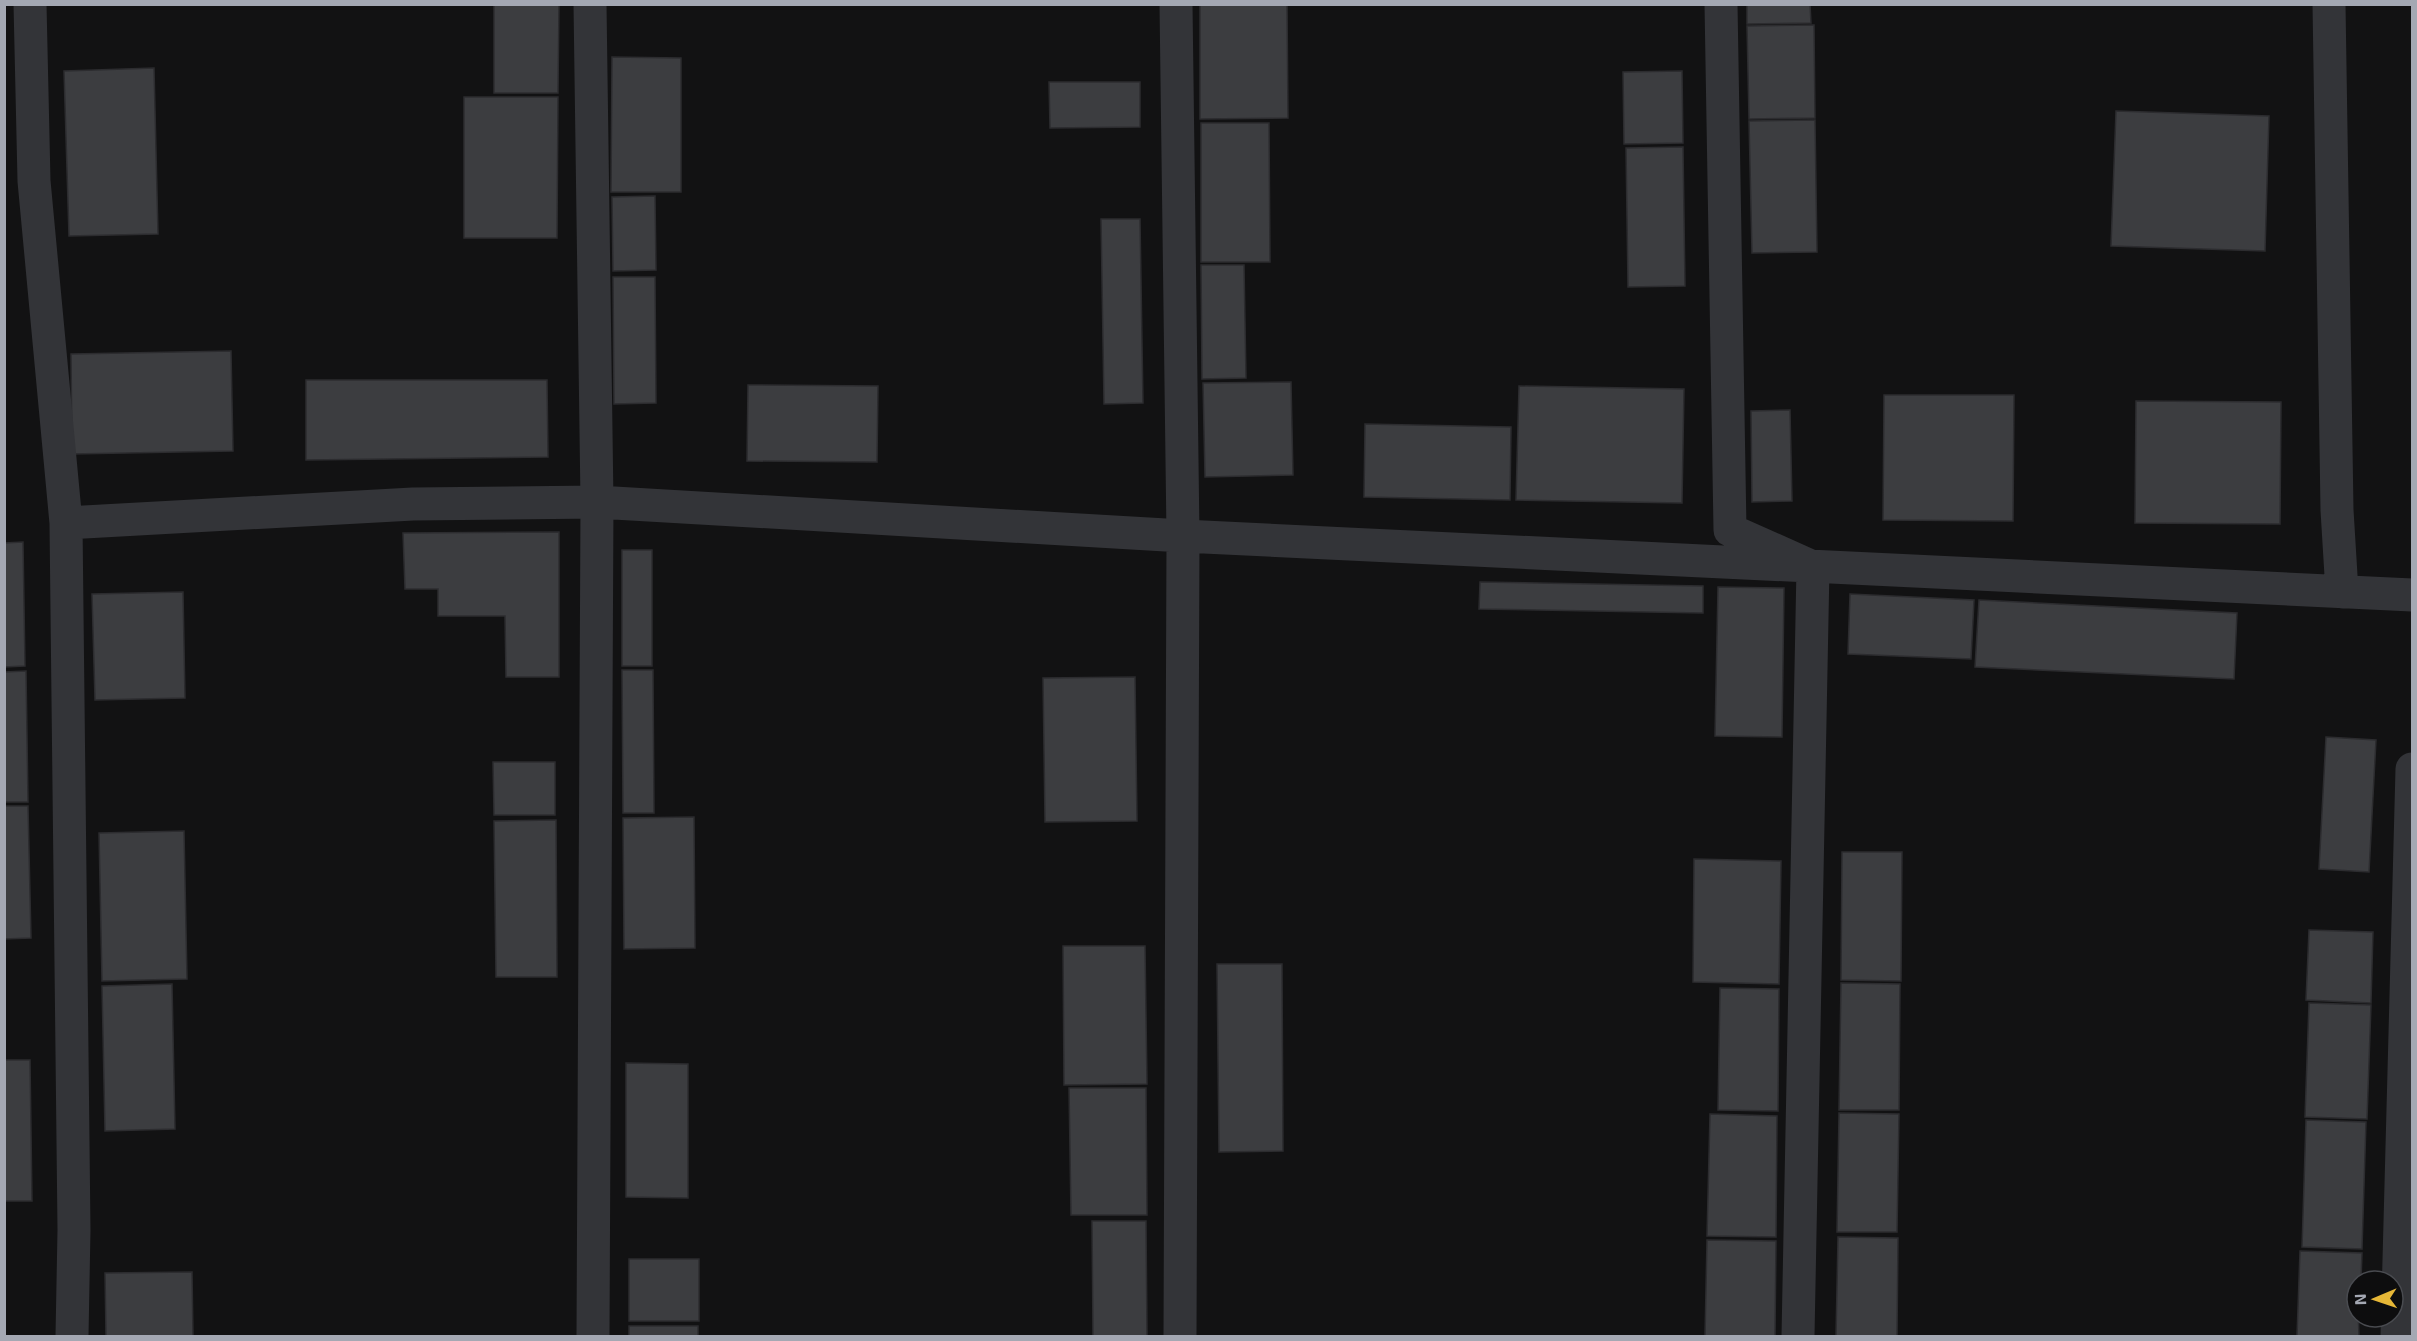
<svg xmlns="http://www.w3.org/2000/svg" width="2417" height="1341" viewBox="0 0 2417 1341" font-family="'Exo 2',sans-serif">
<rect width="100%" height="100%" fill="#121213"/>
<path fill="#3c3d40" stroke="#2c2c2f" stroke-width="1.5" d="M494,4H559L558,93H494Z
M1200,4H1287L1288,118L1200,119Z
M1747,4H1810L1811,23L1747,24Z
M1814,25L1815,118L1749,119L1747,26Z
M612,57L681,58V192H611Z
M154,68L158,234L69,236L64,71Z
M1682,71L1683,143L1624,144L1623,72Z
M1049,82H1140V127L1050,128Z
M464,97H558L557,238H464Z
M2116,111L2269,116L2265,251L2111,246Z
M1815,120L1817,252L1752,253L1749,121Z
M1201,123H1269L1270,262H1201Z
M1683,147L1685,286L1628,287L1626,148Z
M655,196L656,270L613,271L612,197Z
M1101,219H1140L1143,403L1104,404Z
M1201,265H1244L1246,378L1202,379Z
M613,277H655L656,403L614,404Z
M231,351L233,451L72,454L71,354Z
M306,380H547L548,457L306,460Z
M1291,382L1293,475L1205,477L1203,383Z
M748,385L878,386L877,462L747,461Z
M1519,386L1684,389L1682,503L1516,500Z
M1884,395H2014L2013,521L1883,520Z
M2136,401L2281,402L2280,524L2135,523Z
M1790,410L1792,501L1752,502L1751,411Z
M1365,424L1511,427L1510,500L1364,497Z
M559,532V677H506L505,616H438V589H405L403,533Z
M23,542L25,666L4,667V543Z
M622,550H652V666H622Z
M1480,582L1703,586V613L1479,609Z
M1718,587L1784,588L1782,737L1715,736Z
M183,592L185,698L95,700L92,594Z
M1850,594L1974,600L1971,659L1848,654Z
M1979,600L2237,613L2234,679L1975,667Z
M622,670H653L654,813H623Z
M26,671L28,802H4V672Z
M1135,677L1137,821L1045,822L1043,678Z
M2326,737L2376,740L2369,872L2319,869Z
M493,762H555V815H494Z
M4,806H28L31,938L4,939Z
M694,817L695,948L624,949L623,818Z
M556,820L557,977H496L494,821Z
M184,831L187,979L102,981L99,833Z
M1842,852H1902L1901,981L1841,980Z
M1694,859L1781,861L1779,984L1693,982Z
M2309,930L2373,932L2371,1003L2306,1000Z
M1063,946H1145L1147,1084L1064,1085Z
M1217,964H1282L1283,1151L1219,1152Z
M1841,983L1900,984L1899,1110H1839Z
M172,984L175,1129L105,1131L102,986Z
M1720,988L1779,989L1778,1111L1718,1110Z
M2309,1003L2371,1005L2367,1119L2305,1117Z
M4,1060H30L32,1201H4Z
M626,1063L688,1064V1198L626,1197Z
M1069,1088H1146L1147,1215H1071Z
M1839,1113L1899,1114L1897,1232H1837Z
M1710,1114L1777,1116L1776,1237L1707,1236Z
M2306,1120L2366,1122L2362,1249L2302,1247Z
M1092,1221H1146L1147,1336H1093Z
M1838,1237L1898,1238L1897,1336H1836Z
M1707,1240L1776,1241L1775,1336H1705Z
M2300,1251L2362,1253L2361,1281H2357L2359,1336H2297Z
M629,1259H699V1321H629Z
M192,1272L193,1336H106L105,1273Z
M629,1326H698V1336H629Z"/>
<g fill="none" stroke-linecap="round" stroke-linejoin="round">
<path stroke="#333438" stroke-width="33" d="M30,4L34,181L66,523L74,1230L72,1336
M590,4L597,502L593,1336
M1176,4L1183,536L1180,1336
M1721,4L1730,530L1813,567L1798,1336
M2329,4L2337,510L2342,592
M66,523L413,504L597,502L1183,536L2412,595
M2397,1336L2412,769"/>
</g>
<rect width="2417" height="1341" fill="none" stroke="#a4a8b3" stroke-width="12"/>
<g transform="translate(2375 1299) rotate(268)"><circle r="28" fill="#0d0d0e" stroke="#494b50" stroke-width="1.5"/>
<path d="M0-4.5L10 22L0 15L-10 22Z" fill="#e6b737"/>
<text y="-9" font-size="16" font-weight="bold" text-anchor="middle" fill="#a4a8b3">N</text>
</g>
</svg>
